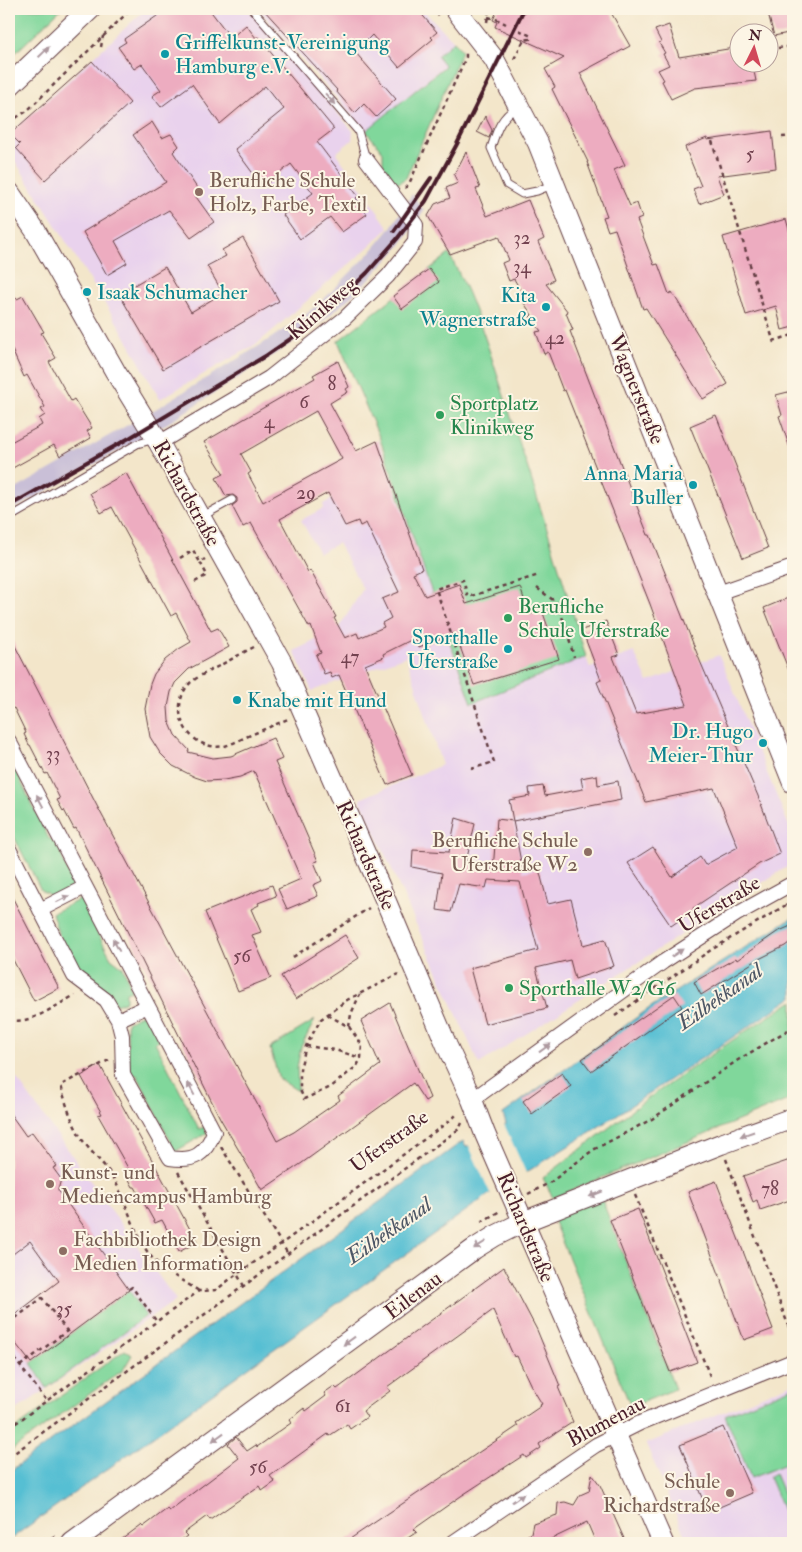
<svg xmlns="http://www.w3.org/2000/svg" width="802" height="1552" viewBox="0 0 802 1552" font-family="'IM FELL Double Pica',serif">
<rect width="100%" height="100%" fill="#fcf5e5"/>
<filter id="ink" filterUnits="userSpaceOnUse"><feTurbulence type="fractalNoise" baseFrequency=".02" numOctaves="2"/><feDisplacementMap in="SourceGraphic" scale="10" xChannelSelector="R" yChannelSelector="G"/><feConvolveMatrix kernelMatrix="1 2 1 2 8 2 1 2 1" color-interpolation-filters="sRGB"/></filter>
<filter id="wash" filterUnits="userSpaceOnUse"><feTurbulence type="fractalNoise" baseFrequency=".0096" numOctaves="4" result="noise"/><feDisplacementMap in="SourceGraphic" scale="20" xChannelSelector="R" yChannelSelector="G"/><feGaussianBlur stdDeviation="1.12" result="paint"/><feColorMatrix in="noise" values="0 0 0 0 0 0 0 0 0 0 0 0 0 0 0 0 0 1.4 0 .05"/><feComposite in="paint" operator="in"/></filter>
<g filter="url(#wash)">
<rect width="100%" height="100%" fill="#f3e6ca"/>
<path fill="#e9d2ed" d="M146,9H248L353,131L352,140L336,153L389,228L352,262L258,343L160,399L121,329L12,156L10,146V137L14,130Z
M258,9H422L454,41L438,56L445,65L366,131Z
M378,440L447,637L472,702L586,657L590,668L634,652L648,682L719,655L793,836V863L479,1064L360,799L442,765L406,656L312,691L294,651L338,629L363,589L338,543L319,553L301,520L324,508L323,504L341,494L333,464Z
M9,1068L176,1300L9,1415Z
M793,1383V1543H688L646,1444Z"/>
<path fill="#c9bfd7" d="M412,194L424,211L400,246L361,288L323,321L287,346L168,423L9,512V493L159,407L262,344L303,317L327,296L369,254L390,229Z"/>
<path fill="#80d79b" stroke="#657b63" d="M14,9H61L9,59V13Z
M454,41L462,51L406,178L397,184L383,164V152L366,131L445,66L437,56Z
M449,254C477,305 492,360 510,414C537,495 562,576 586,657L472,703L427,579L380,439L338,341Z
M9,758L19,777L23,776L25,780L21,782L49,839H57L64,863L75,886L53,897L41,890L9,827Z
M81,899L102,927L96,930L111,958L123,967L132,990L126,992V1001L116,1005L108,992L81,976L61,943L52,913Z
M793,1001V1098L553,1198L543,1178L644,1101L746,1031Z
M146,1012L160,1039L155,1042L199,1129L204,1127L207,1133L171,1154L167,1147L171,1142L137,1075L131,1077L128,1072L127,1022Z
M315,1020L301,1047L297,1068L298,1091L279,1079L270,1048Z
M601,1197L675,1389L631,1407L551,1215Z
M129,1290L146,1316L47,1388L31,1363Z
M125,1350L132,1355L123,1370L9,1452V1433Z
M793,1387V1461L751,1478L725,1415Z
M775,1474L793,1515V1534L769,1477Z"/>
<path fill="#56bfd3" stroke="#506f7f" d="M793,917V997C692,1064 593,1134 488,1195L9,1540V1472L463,1141L466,1147L506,1124L503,1114L651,1007Z"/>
<path fill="#f3e6ca" d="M504,1124L527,1175L491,1195L468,1144Z"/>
<g id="blocks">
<path fill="#edacc0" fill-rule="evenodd" d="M167,9H209L231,38L246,25L256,38L258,37L334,129L317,142L358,196L356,198L367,214L342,232L330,217L300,239L283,215L313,193L291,164L263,187L235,149L284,109L265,86L220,124L192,84L161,107L152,96L161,90L142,64L134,69L118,47L126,42L124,39Z
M263,9H417L437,32L431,37L433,39L399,67L372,35L355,52L396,99L376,117L364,104L355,113L336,91L337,90Z
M498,9H609L630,46L580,73L625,165L614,170L630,206L637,203L642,218L637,220L654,265L658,264L669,294L672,292L728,384L703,399L646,308L643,309L615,229L608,231L603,217L607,216L587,162H588L552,89L555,87L545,69L564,58L495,27L497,22L493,20Z
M767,9H793V32L774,36Z
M669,25L679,57L740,47V62H752L756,81L695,88L671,99L662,81L664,80L658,70L669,65L663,54L665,53L659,43L661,42L655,30Z
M92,61L130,103L45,180L16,148L20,144L10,134Z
M485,116L492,130L489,138L477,132Z
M152,122L162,138L171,134L179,146L173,152L199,191L194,194L214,222L191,238L169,210L115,241L127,263L107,275L83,232L166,182L133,135Z
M772,131L776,168L717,176L724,194L699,204L693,189L701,186L685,147L707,138V140Z
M466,152L480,188L476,189L487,216L528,200L544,239L538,242L554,280L546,284L568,312L566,313L573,330L570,331L641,517L648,535H650L700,661L758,796L780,854L759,864L693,908L694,910L671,926L628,863L653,847L672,877L700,857L705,865L738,847L714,788L646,802L597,682L601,680L582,630L606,621L619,655L613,657L636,714L687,705L650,604L565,390L563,391L548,352L544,354L536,332L541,331L530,317L532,315L524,303L527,301L514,279L509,281L502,263L509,260L499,236L450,254L428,216L435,204L450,198L446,188L458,183L454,175Z
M786,219L793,244V327L782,330L776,306L746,315L723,237Z
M243,238L279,301L163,369L119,294L165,267L191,312L223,293L207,266L226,256L222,250Z
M429,269L439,282L402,309L393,296Z
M9,294L17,299L23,296L44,332L41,333L56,358L49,362L71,401L74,399L92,428L87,431L91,438L60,456L54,445L9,470V443L42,425L39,419L45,415L41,409L45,407L27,375L24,377L9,343Z
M338,361L349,387L346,389L348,392L330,403L356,451L377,441L422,569L413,573L425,596L459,584L466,604L520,587L529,614L542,610L559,659L474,685L455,633L419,647L415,638L383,654L384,657L365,665L412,775L387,785L339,675L332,678L330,672L324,674L316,655L321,653L311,626L309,627L251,523L243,527L232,506L237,502V498L233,495L226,496L216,478L224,474L204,442L315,378L313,375ZM316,411L342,459L263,502L248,474L251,472L241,454ZM328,493L345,526L358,521L360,526L366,523L399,592L382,599L391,618L382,623L384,627L359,638L357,633L345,638L334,618L336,617L310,570L308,572L280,519Z
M788,392L793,408V451H791L779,416L782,415L776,395Z
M716,415L768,548L743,558L690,426Z
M126,473L211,631L218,628L229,647L189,669L175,683L171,692L168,707L169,721L175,735L189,750L188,752L213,758L231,756L273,738L282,759L275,762L318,861L314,862L322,881L313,885L318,896L287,909L278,889L301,879L254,771L240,777L224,780L207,781L195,777L173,766L160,753L150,737L145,709L150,684L154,674L165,660L179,649L191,642L176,613L171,616L112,507L101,513L90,493Z
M788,598L793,610V681L764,608Z
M9,634L97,806L277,1141L294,1132L340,1100L338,1096L380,1065L361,1021L390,1003L430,1098L425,1101L413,1083L302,1163L262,1190L220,1118L76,828L74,829L64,810L63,811L57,800L60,799L47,773L45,774L30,745H29L24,734L26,733L14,708L9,710Z
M597,775L598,785L618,781L621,800L513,821L509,800L530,796L529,788L543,786L545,796L583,789L581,778Z
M456,818L475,824L466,862L493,870L497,819L513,821L523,872L539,869L548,904L571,899L583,945L605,939L614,966L575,979L570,960L536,968L547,1008L485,1024L470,968L538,950L520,882L488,880L486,888L459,884L451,912L437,910L442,873L412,867L413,850L449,852Z
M272,885L276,896L258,903L259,905L251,909L261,932L252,935L271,978L238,991L205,912Z
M9,891L59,988L34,1001L9,952Z
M793,925V940L785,946L757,960L701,995L694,982L736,958L737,960L777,932Z
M345,935L359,958L296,999L281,976Z
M674,995L682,1007L591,1071L582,1059Z
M100,1065L197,1242L179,1252L162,1220L155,1223L135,1187H133L124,1170L128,1168L98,1115L102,1114L81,1076Z
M562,1073L571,1086L532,1114L523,1101Z
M9,1112L26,1136L32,1132L57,1166L53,1168L61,1179L58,1190L129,1290L31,1363L9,1335V1319L59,1281L30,1241L9,1257Z
M793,1159V1199L760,1210L757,1200L753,1202L743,1176Z
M716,1181L773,1329L744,1340L688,1192Z
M638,1209L697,1362L670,1372L610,1220Z
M504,1267L537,1330L560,1386L558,1387L573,1422L539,1444L541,1448L526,1458L524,1455L461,1496L414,1529L417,1532L400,1543H344L518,1426L516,1423L541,1406L540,1405L542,1404L531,1386L517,1356L514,1357L493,1310L387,1387L390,1391L363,1411L367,1417L350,1429L347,1424L329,1436L328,1434L270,1476L275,1482L262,1491L259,1486L210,1520L207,1516L184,1533L187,1536L177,1543H117L141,1525L143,1527L167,1509L169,1511L239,1458L228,1444L236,1437L247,1451L256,1445L257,1447L291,1423L289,1420L304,1408L306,1411L326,1396L324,1393L334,1386L337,1389Z
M723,1427L752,1493L708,1512L680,1445Z
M592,1474L600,1485L626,1543H596L587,1522L543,1543H516L531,1533L533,1523L557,1515L558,1503L565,1502L574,1505L580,1495L589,1491Z"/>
</g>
</g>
<g filter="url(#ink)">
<use href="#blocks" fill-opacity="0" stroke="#633d43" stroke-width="1"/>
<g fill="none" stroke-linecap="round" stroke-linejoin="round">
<g stroke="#633d43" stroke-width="9">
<path id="lane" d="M252,9L358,131L366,159
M517,107C500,118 497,130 491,148L507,185L522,194L537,191L554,184
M12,516L137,444L155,439
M201,517L232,500"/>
</g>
<g stroke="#633d43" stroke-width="16">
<path id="street" d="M159,443L269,378L345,318L388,276L415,242L416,225L366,159
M718,593L793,567
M9,741L214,1132C205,1155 194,1162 170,1158L123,1075L122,1036L118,1020L106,1000L74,976L9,849
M40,910L85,887
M118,1020L148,1006
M472,1100L663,962L737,914L793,883
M452,1543L596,1445L640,1423L793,1361"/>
</g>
<g stroke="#633d43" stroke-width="22">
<path id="secondary" d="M455,9L494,59L538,143L793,783
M9,192L35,230L115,371L159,443L282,663L379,885L447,1046L472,1100L485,1134L663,1543
M72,1543L474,1249L495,1236L523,1222L721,1144L793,1118"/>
</g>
<g stroke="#633d43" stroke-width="23">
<path id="primary" d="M9,86L90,9"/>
</g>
<path stroke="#633d43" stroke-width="2.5" stroke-dasharray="4 4" stroke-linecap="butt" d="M432,9L438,15
M488,17L496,19L506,24
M487,22L489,9
M101,47L103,36
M770,49L793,46
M514,59L524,40L530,39L531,36L517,29
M9,122L27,111L131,9
M782,137L793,136
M712,141L774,343
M405,188L409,184L466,57V52
M773,341L793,335
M180,558L193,550L200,562
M195,582L207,575L200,562L205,559
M537,588L557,603L565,625L574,657
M254,647C240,654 227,662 213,669C206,673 197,677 190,683C181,692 178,706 181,718C186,737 205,750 225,746C232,744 239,740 246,737C260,731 274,725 288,719
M471,769L494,762L436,589L463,580L468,597L539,575
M293,957L369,908
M328,1015L349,1027L362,1045L361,1058L357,1066L331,1087L304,1099L300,1090V1069L306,1046L321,1019L347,1000L399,974
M615,1016L711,950L791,902
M9,1019C28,1027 58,1004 75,995
M349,1027L351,1014L360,994
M306,1046L335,1050L361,1058
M109,1060L61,1085C65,1102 71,1120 80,1136C89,1152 106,1164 115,1181C127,1204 135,1235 149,1254C161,1270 182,1280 199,1291
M221,1147L288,1254
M726,1159L793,1338
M178,1172L244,1286
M528,1194L551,1182L593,1150L652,1119L738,1060L793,1027
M635,1195L710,1376
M481,1222L500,1211
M129,1289L132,1287L157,1322
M9,1323L42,1298L67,1331
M9,1352L20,1366L46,1400
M20,1366L67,1331L70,1330
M9,1428L199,1291L216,1290L237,1274L281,1244L452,1119L458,1113
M9,1457L459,1129L462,1123
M45,1543L56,1535"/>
<use href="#lane" stroke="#fff" stroke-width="7"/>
<use href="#street" stroke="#fff" stroke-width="14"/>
<use href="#secondary" stroke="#fff" stroke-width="20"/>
<use href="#primary" stroke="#fff" stroke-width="21"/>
<path stroke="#4a1f2b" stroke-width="4" d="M394,231L431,178
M9,506L131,437L267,355L305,329L334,305L367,273L397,239L426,201L457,144L524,9"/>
</g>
<defs><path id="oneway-solid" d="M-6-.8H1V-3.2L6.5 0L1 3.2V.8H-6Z" transform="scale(1.25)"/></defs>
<g fill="#ae9aa0">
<use href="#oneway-solid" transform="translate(44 52) rotate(-44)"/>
<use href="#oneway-solid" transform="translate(330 99) rotate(49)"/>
<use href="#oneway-solid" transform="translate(40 801) rotate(-118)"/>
<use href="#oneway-solid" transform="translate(63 899) rotate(-26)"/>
<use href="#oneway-solid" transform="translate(116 945) rotate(-118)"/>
<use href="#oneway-solid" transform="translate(677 953) rotate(-33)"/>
<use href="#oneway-solid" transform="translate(545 1048) rotate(-36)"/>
<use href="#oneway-solid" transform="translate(191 1089) rotate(-118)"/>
<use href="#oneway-solid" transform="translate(747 1134) rotate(161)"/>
<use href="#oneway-solid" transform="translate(596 1194) rotate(159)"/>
<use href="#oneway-solid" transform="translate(480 1245) rotate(148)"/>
<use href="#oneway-solid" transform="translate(349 1341) rotate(144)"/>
<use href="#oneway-solid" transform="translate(218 1437) rotate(144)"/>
<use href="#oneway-solid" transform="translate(518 1498) rotate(-35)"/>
</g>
</g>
<g fill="#0f9aa8" stroke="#fcf5e5" stroke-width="2">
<circle cx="165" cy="54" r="5"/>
<circle cx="87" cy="292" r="5"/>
<circle cx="546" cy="307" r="5"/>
<circle cx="693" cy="485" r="5"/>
<circle cx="508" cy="649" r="5"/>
<circle cx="237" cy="700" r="5"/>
<circle cx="763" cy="743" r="5"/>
</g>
<g fill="#8d6e63" stroke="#fcf5e5" stroke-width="2">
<circle cx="199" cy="192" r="5"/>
<circle cx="588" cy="852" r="5"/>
<circle cx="50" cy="1184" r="5"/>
<circle cx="63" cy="1251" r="5"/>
<circle cx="730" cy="1493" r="5"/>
</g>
<g fill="#2e9e5b" stroke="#fcf5e5" stroke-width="2">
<circle cx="440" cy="415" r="5"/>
<circle cx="508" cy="618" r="5"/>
<circle cx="509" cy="988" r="5"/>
</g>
<g text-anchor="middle" stroke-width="4" stroke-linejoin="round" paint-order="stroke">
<g font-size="19" fill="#734250">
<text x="750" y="160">5</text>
<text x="522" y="244">32</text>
<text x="522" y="273">34</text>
<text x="555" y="344">42</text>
<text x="332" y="390">8</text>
<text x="304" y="408">6</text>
<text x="269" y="428">4</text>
<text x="306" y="499">29</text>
<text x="350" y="663">47</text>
<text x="53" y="760">33</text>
<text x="242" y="962">56</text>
<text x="770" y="1195">78</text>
<text x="64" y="1315">35</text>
<text x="343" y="1412">61</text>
<text x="258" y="1473">56</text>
</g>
<g font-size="21" fill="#0d838f" stroke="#fcf5e5" text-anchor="end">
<text x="175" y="49" text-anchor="start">Griffelkunst-Vereinigung<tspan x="175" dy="24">Hamburg e.V.</tspan></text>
<text x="97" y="299" text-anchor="start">Isaak Schumacher</text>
<text x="536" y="302">Kita<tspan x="536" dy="24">Wagnerstraße</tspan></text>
<text x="683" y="480">Anna Maria<tspan x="683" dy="24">Buller</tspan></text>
<text x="498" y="644">Sporthalle<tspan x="498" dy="24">Uferstraße</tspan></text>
<text x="247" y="707" text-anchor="start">Knabe mit Hund</text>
<text x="753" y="738">Dr. Hugo<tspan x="753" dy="24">Meier-Thur</tspan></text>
</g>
<g font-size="21" fill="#785e54" stroke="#fcf5e5" text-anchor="start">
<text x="209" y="187">Berufliche Schule<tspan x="209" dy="24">Holz, Farbe, Textil</tspan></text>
<text x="578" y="847" text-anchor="end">Berufliche Schule<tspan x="578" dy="24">Uferstraße W2</tspan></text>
<text x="60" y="1179">Kunst- und<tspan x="60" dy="24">Mediencampus Hamburg</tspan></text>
<text x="73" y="1246">Fachbibliothek Design<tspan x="73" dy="24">Medien Information</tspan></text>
<text x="720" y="1488" text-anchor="end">Schule<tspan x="720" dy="24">Richardstraße</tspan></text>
</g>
<g font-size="21" fill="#4a1f2b" stroke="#fcf5e5">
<text transform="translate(322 308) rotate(-41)" y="7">Klinikweg</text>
<text transform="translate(637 389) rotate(68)" y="7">Wagnerstraße</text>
<text transform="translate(187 493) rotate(61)" y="7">Richardstraße</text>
<text transform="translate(366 855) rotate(66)" y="7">Richardstraße</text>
<text transform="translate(719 904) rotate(-31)" y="7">Uferstraße</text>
<text transform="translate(389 1141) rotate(-36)" y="7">Uferstraße</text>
<text transform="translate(526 1227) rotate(67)" y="7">Richardstraße</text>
<text transform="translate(413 1295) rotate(-37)" y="7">Eilenau</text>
<text transform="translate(606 1421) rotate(-28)" y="7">Blumenau</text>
</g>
<g font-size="21" fill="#27864d" stroke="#fcf5e5" text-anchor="start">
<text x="450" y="410">Sportplatz<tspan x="450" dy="24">Klinikweg</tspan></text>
<text x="518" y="613">Berufliche<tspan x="518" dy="24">Schule Uferstraße</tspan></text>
<text x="519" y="995">Sporthalle W2/G6</text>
</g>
<g font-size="22" font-style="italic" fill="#4e5766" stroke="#fcf5e5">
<text transform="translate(719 996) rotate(-35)" y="8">Eilbekkanal</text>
<text transform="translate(388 1230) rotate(-35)" y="8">Eilbekkanal</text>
</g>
</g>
<rect width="802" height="1552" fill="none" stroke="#fcf5e5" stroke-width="30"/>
<g transform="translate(754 48) rotate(5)"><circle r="24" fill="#fcf5e5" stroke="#b59f9b"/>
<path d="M0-4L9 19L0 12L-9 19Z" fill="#d1495b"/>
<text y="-8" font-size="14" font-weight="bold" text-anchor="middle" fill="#4a1f2b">N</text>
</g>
</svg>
